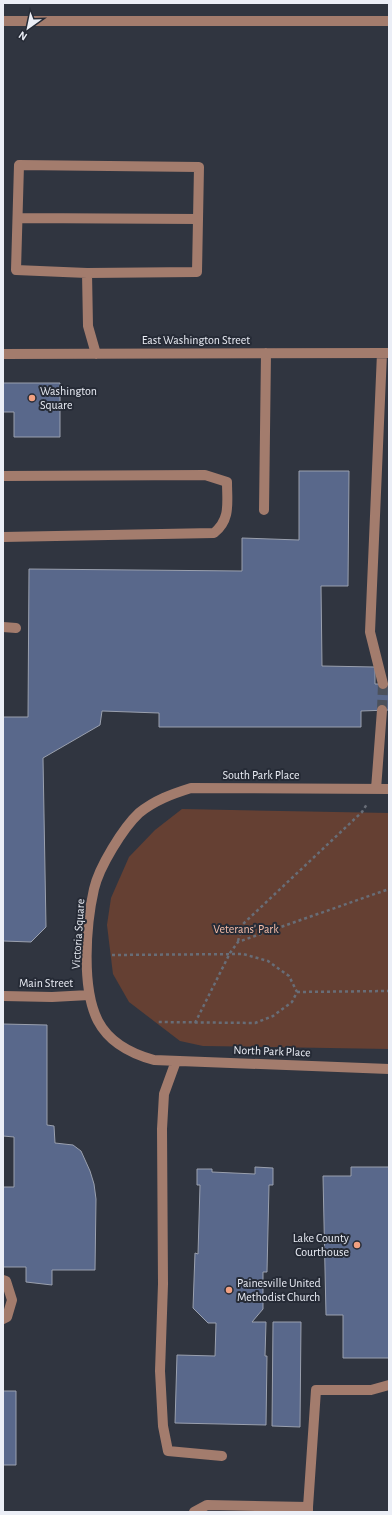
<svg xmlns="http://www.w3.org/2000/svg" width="392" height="1515" viewBox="0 0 392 1515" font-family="'Alegreya Sans',sans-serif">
<rect width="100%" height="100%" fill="#303540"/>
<path fill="#654033" d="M182,809L389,813V1049L203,1046L180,1041L129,1002L113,974L107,925L111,898L129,857L155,830Z"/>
<path fill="#59688b" stroke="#9aa0ae" d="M3,383H60V437H14V412H3Z
M299,471H349L348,586H321L322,666L375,667V684H389V710L361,711V727H159V713L102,711L100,725L43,758L46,927L31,942L3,941V717H28L29,569L242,571V538L299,540Z
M3,1024L47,1025V1125L54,1126L55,1143L73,1145L81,1151L90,1171L94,1184L96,1199L95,1270H52V1285L26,1282V1267H3V1187H14V1137L3,1136Z
M255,1167L273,1168V1185H269L267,1272H263V1309L252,1322H266L265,1356H267L266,1425L175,1423L177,1355L215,1356L216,1323H208L193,1308L195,1253L198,1254L200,1185H197V1169H212V1172L255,1174Z
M351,1167H389V1358H343V1315H326L323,1176H351Z
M273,1322H301L300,1427L272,1426Z
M3,1391H16V1465H3Z"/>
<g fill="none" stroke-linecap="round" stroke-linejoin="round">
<path stroke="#4c515b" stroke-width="10" stroke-dasharray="10 5" stroke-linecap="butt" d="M382,710L383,684"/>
<path stroke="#686d77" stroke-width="2.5" stroke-dasharray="3 3" stroke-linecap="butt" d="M238,941L243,924L362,812L367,804
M112,955L243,954L268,961L289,976L297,992L292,1002L273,1016L255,1023L158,1022
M297,992L389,991
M195,1023L230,953L238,942L389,889"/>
<path stroke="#a37c6d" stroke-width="10" d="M3,21H389
M19,165L199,167L197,272L87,273L16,270Z
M18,218L198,219
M87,273L88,326L96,354
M382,353L370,632L383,684
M3,354L389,353
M3,476L205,475L227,482C227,503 231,519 214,533L3,537
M264,510L266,353
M3,627L16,628
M376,789L382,710
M389,789L191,788C172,794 155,800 139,813C123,828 99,867 94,889C86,924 81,988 98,1021C109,1042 132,1054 154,1060L389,1069
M3,996L52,997L89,995
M176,1061L164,1094L162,1129L163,1284L160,1371L163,1426L168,1451L222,1456
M3,1280L6,1281L12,1300L7,1317L3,1319
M308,1507L316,1390H371L389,1385
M194,1512L207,1505L308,1507V1512"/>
</g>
<g fill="#f2a081" stroke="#262b36" stroke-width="1.5">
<circle cx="32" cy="398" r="4"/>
<circle cx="357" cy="1245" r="4"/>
<circle cx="229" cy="1290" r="4"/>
</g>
<g text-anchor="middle" stroke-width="4" stroke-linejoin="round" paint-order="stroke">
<g font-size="12" fill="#ebeef6" stroke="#262b36">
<text x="196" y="344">East Washington Street</text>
<text x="261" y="779">South Park Place</text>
<text transform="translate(78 934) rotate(-86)" y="4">Victoria Square</text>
<text x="46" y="987">Main Street</text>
<text transform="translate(272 1051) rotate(2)" y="4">North Park Place</text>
</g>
<g font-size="12" fill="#ebeef6" stroke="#262b36" text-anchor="start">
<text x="40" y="395">Washington<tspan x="40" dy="14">Square</tspan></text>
<text x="349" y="1242" text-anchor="end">Lake County<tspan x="349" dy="14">Courthouse</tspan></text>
<text x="237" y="1287">Painesville United<tspan x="237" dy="14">Methodist Church</tspan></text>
</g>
<g font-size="12" fill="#f6bea9" stroke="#262b36">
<text x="246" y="933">Veterans' Park</text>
</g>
</g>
<rect width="392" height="1515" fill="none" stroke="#ebeef6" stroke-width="8"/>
<g transform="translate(28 28) rotate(213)" stroke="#262b36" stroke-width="3" paint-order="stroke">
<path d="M0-3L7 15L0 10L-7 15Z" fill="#ebeef6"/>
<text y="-6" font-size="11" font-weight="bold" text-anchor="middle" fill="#ebeef6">N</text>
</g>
</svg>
